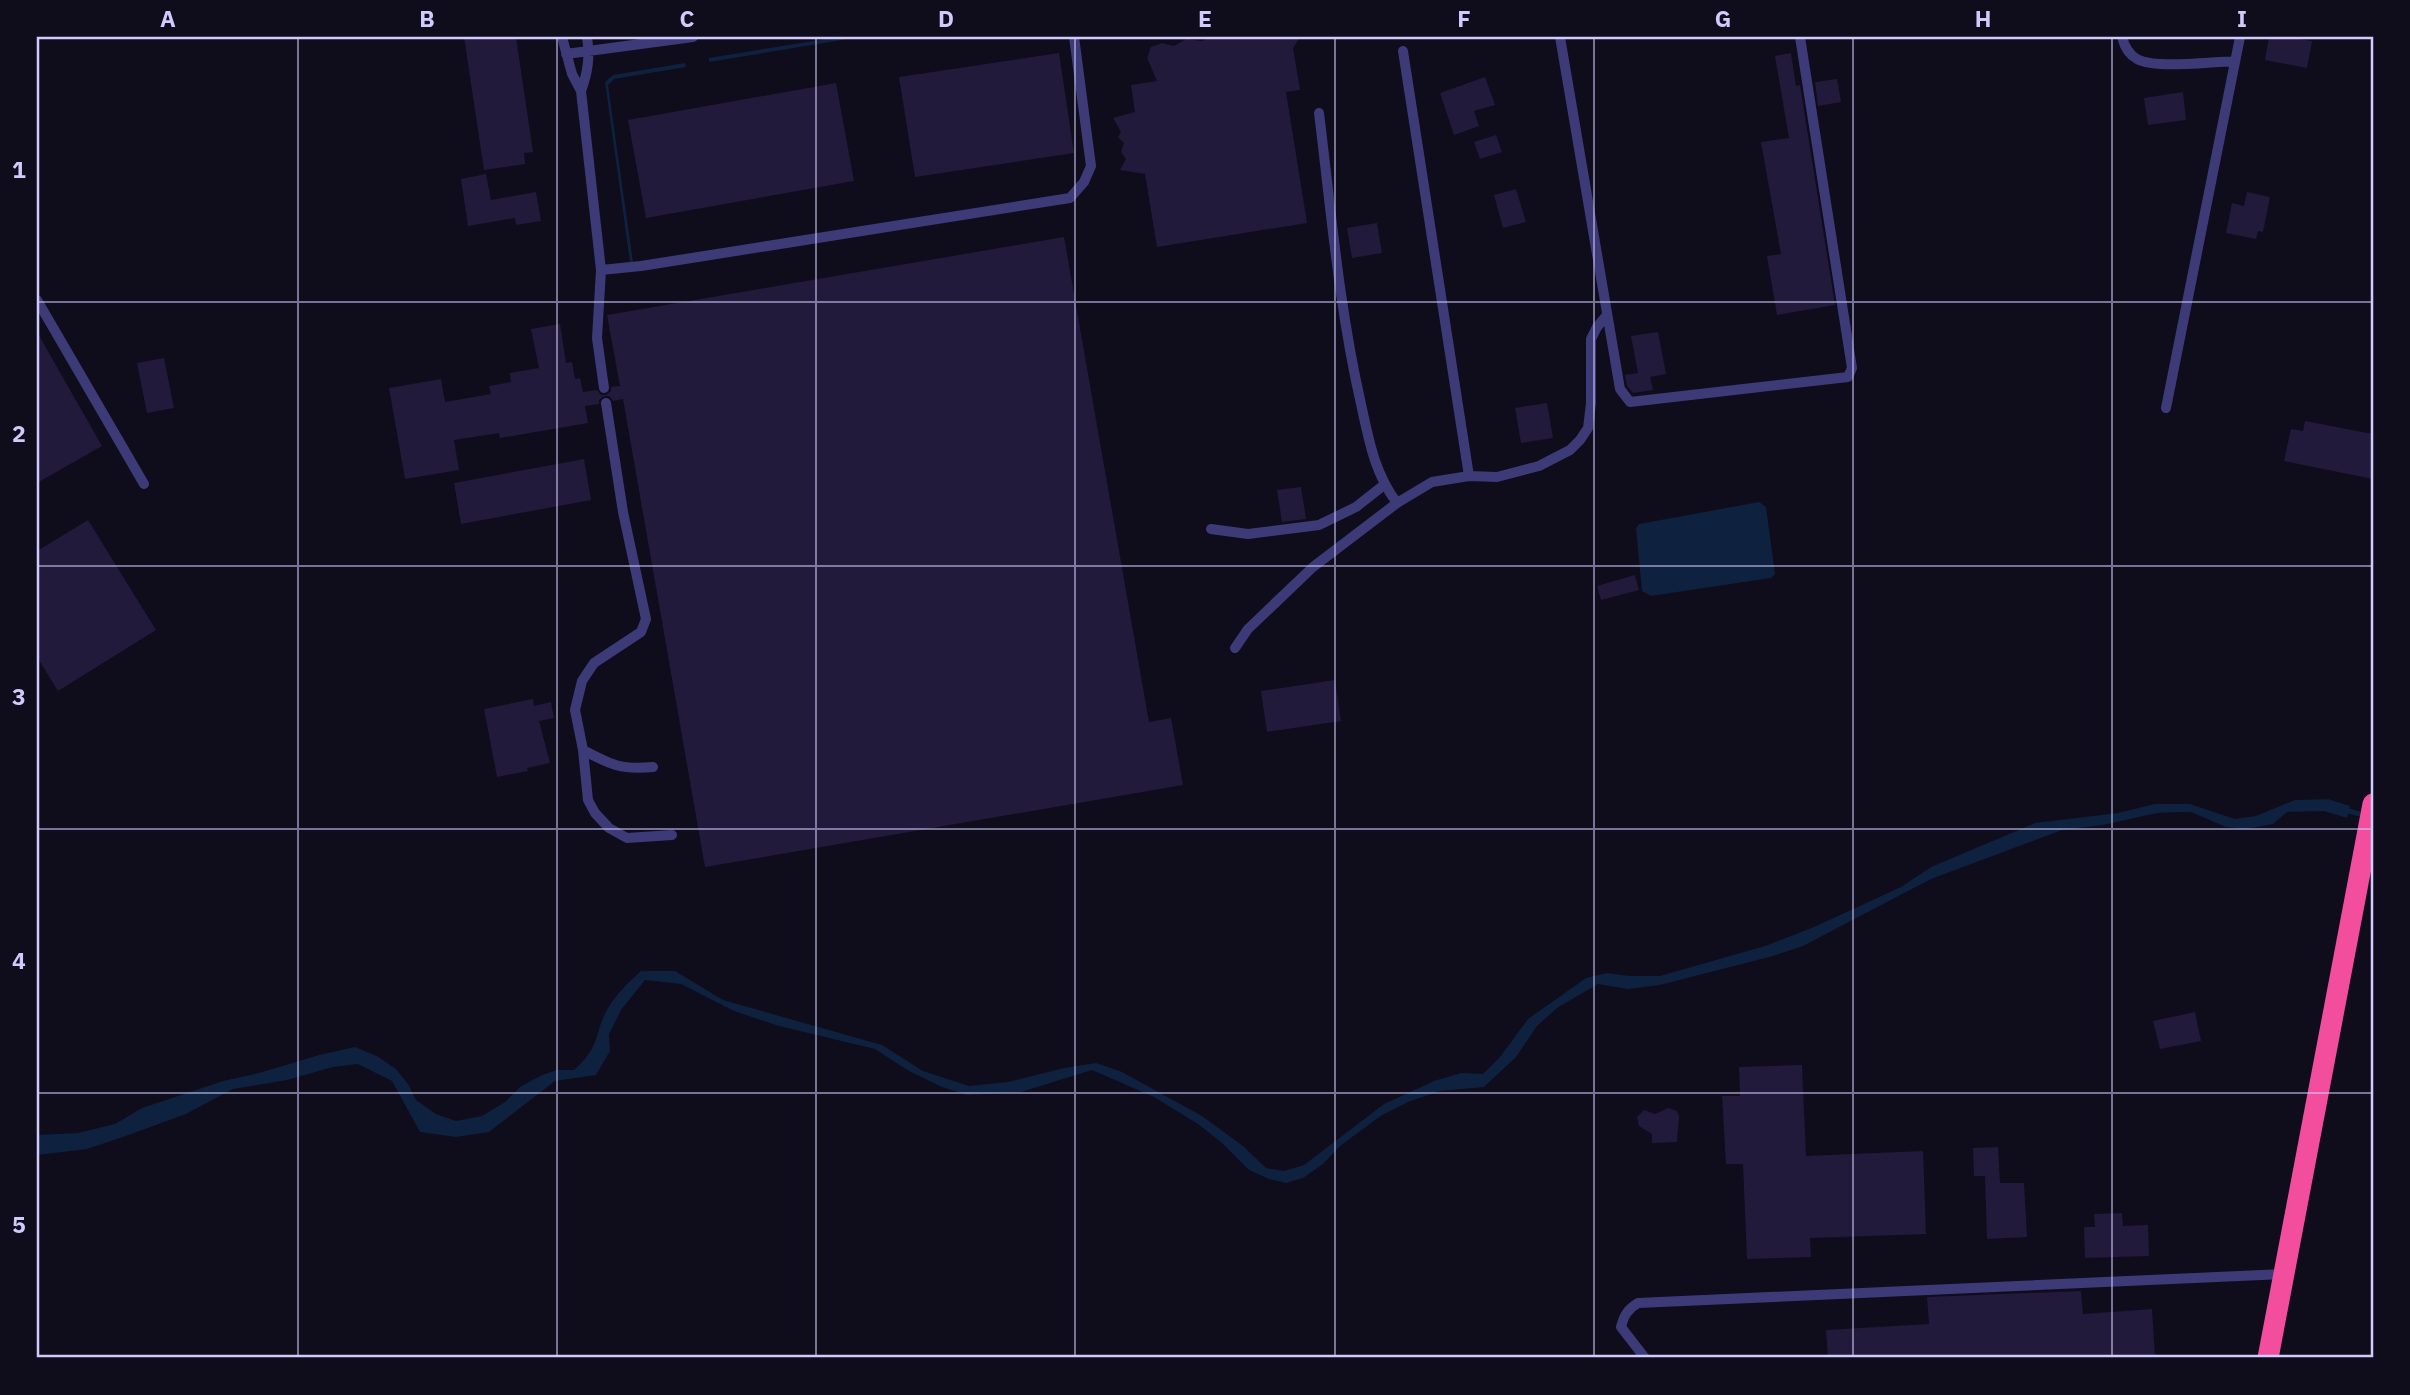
<svg xmlns="http://www.w3.org/2000/svg" width="2410" height="1395" viewBox="0 0 2410 1395" font-family="'IBM Plex Sans',sans-serif">
<rect width="100%" height="100%" fill="#0f0c1c"/>
<path fill="#0e213e" d="M838,37H860L709,62V58Z
M685,63L686,67L614,79L608,85L633,262H630L605,82L613,75Z
M1759,502L1766,507L1775,574L1771,578L1651,596L1642,591L1636,528L1639,524Z
M2328,799L2350,806L2347,818L2324,811L2287,812L2273,824L2246,829L2226,827L2191,812H2178L2157,813L2103,825L2062,830L1931,879L1803,946L1773,956L1660,985L1628,989L1598,984L1557,1008L1537,1026L1516,1057L1484,1087L1440,1091L1408,1102L1382,1115L1340,1146L1323,1164L1303,1178L1286,1183L1269,1179L1249,1170L1222,1143L1198,1124L1154,1097L1092,1070L1021,1092L967,1095L942,1087L909,1071L875,1049L779,1026L734,1011L681,984L645,980L621,1010L609,1034L610,1051L596,1075L555,1081L489,1132L456,1137L420,1132L392,1081L358,1064L333,1067L287,1080L233,1089L186,1114L123,1137L87,1149L37,1155V1135L78,1133L115,1124L142,1108L223,1081L259,1073L319,1055L355,1047L377,1056L396,1069L408,1084L416,1100L436,1114L456,1121L482,1116L505,1102L520,1087L542,1075L557,1070H574C602,1045 593,1034 608,1008C617,993 629,982 641,971H675L723,1000L882,1045L923,1071L969,1086L1008,1082L1064,1068L1096,1063L1122,1072L1202,1116L1243,1146L1266,1168L1284,1171L1304,1165L1384,1104L1434,1081L1461,1073L1483,1074L1500,1057L1528,1019L1586,978L1607,973L1630,976H1660L1765,946L1814,927L1901,887L1931,867L2035,823L2118,813L2155,804H2190L2235,819L2256,816L2295,800Z"/>
<g fill="none" stroke-linecap="round" stroke-linejoin="round">
<path stroke="#0e213e" stroke-width="5" d="M2342,809L2367,816"/>
</g>
<path fill="#211a3b" d="M464,37H516L533,152L524,153L525,164L484,170Z
M1210,37H1300L1293,48L1300,90L1286,92L1307,223L1157,247L1145,174L1120,170L1126,159L1121,152L1124,143L1118,137L1121,132L1113,118L1135,112L1131,85L1157,81L1147,58L1151,47L1162,43L1174,46L1186,39L1202,41Z
M2269,37H2288L2312,41L2307,68L2265,60Z
M1059,53L1074,153L915,177L899,77Z
M1791,53L1796,86L1800,85L1835,305L1777,315L1767,256L1781,254L1761,142L1789,138L1775,56Z
M1485,77L1495,105L1474,111L1479,126L1454,135L1440,93Z
M1837,79L1841,102L1818,106L1815,82Z
M836,83L854,181L646,218L628,120Z
M2183,92L2186,120L2148,125L2144,98Z
M1496,135L1502,152L1480,159L1474,142Z
M486,174L491,200L536,192L541,221L516,225L515,218L468,226L461,179Z
M1516,189L1526,222L1503,228L1494,195Z
M2247,192L2270,197L2263,232L2258,231L2256,239L2226,233L2232,203L2244,206Z
M1377,223L1382,253L1352,258L1347,228Z
M1064,237L1149,722L1171,718L1183,785L705,867L623,399L613,401L609,396H604L599,400V404L585,406L588,423L500,438L499,433L454,440L459,470L405,479L389,388L441,379L445,402L491,394L489,386L511,382L510,373L539,368L531,329L560,324L566,363L572,362L575,379L580,378L583,392L597,390L601,395H606L611,391V387L620,386L607,315Z
M37,332L102,446L37,483Z
M1658,332L1666,374L1650,377L1653,390L1633,393L1627,386L1625,375L1638,373L1631,336Z
M164,358L174,408L147,413L137,363Z
M1547,403L1553,438L1521,443L1515,408Z
M2305,421L2373,434V479L2284,461L2291,429L2303,431Z
M584,459L591,500L461,524L454,483Z
M1301,487L1306,519L1282,522L1277,490Z
M88,520L156,630L58,691L37,657V551Z
M1635,575L1639,590L1601,600L1597,586Z
M1335,680L1341,721L1267,732L1261,691Z
M533,699L534,706L551,702L554,718L539,721L550,763L527,768L528,771L497,777L484,709Z
M2195,1012L2201,1041L2160,1049L2153,1021Z
M1802,1065L1806,1156L1923,1151L1926,1234L1810,1238L1811,1257L1747,1259L1743,1164H1726L1722,1096H1740L1739,1067Z
M1668,1108L1677,1111L1679,1116L1677,1142L1652,1143V1134L1639,1126L1637,1117L1644,1110L1655,1114Z
M1998,1147L2000,1183H2024L2027,1237L1987,1239L1985,1176H1974L1973,1148Z
M2122,1213L2123,1226L2148,1225L2149,1256L2085,1258L2084,1227H2095L2094,1214Z
M2081,1291L2083,1314L2152,1309L2155,1358H1828L1826,1330L1929,1324L1927,1297Z"/>
<g fill="none" stroke-linecap="round" stroke-linejoin="round">
<path stroke="#3d3a78" stroke-width="10" d="M562,37L572,74L581,91L601,270L641,266L1070,198L1084,182L1091,166L1074,37
M1560,37L1620,389L1630,402L1848,377L1852,368L1800,37
M2122,37C2124,45 2128,54 2137,59C2154,69 2213,62 2235,61
M1403,51L1469,476
M566,54L693,37
M581,91C588,72 590,57 587,37
M1319,113C1331,210 1339,308 1361,404C1369,440 1374,472 1397,503
M601,270L597,338L604,388
M37,300L144,484
M606,403L623,512L646,619L641,632L594,663L582,681L575,710L583,750L588,800L595,813L609,828L627,838L672,835
M2166,408L2240,37
M1211,529L1248,534L1319,525L1356,507L1384,485
M1235,648L1248,629L1313,567L1397,503L1432,482L1469,476L1497,477L1539,466L1570,450L1580,440L1588,428L1591,403V339L1597,327L1607,315
M583,750C611,765 621,770 653,767
M1645,1358L1621,1327C1624,1315 1628,1309 1638,1303L2284,1274"/>
<path stroke="#f34e9e" stroke-width="21" d="M2268,1358L2373,804"/>
</g>
<path fill="none" stroke="#d0cbfc" stroke-width="2" stroke-opacity="0.55" d="M298,37V1358M557,37V1358M816,37V1358M1075,37V1358M1335,37V1358M1594,37V1358M1853,37V1358M2112,37V1358M37,302H2373M37,566H2373M37,829H2373M37,1093H2373"/>
<rect width="2410" height="1395" fill="none" stroke="#0f0c1c" stroke-width="77"/>
<rect x="38" y="38" width="2334" height="1318" fill="none" stroke="#d0cbfc" stroke-width="2.5"/>
<g font-size="23" text-anchor="middle" font-weight="bold" fill="#d0cbfc">
<text x="168" y="27">A</text>
<text x="427" y="27">B</text>
<text x="687" y="27">C</text>
<text x="946" y="27">D</text>
<text x="1205" y="27">E</text>
<text x="1464" y="27">F</text>
<text x="1723" y="27">G</text>
<text x="1983" y="27">H</text>
<text x="2242" y="27">I</text>
<text x="19" y="178">1</text>
<text x="19" y="442">2</text>
<text x="19" y="705">3</text>
<text x="19" y="969">4</text>
<text x="19" y="1233">5</text>
</g>
</svg>
